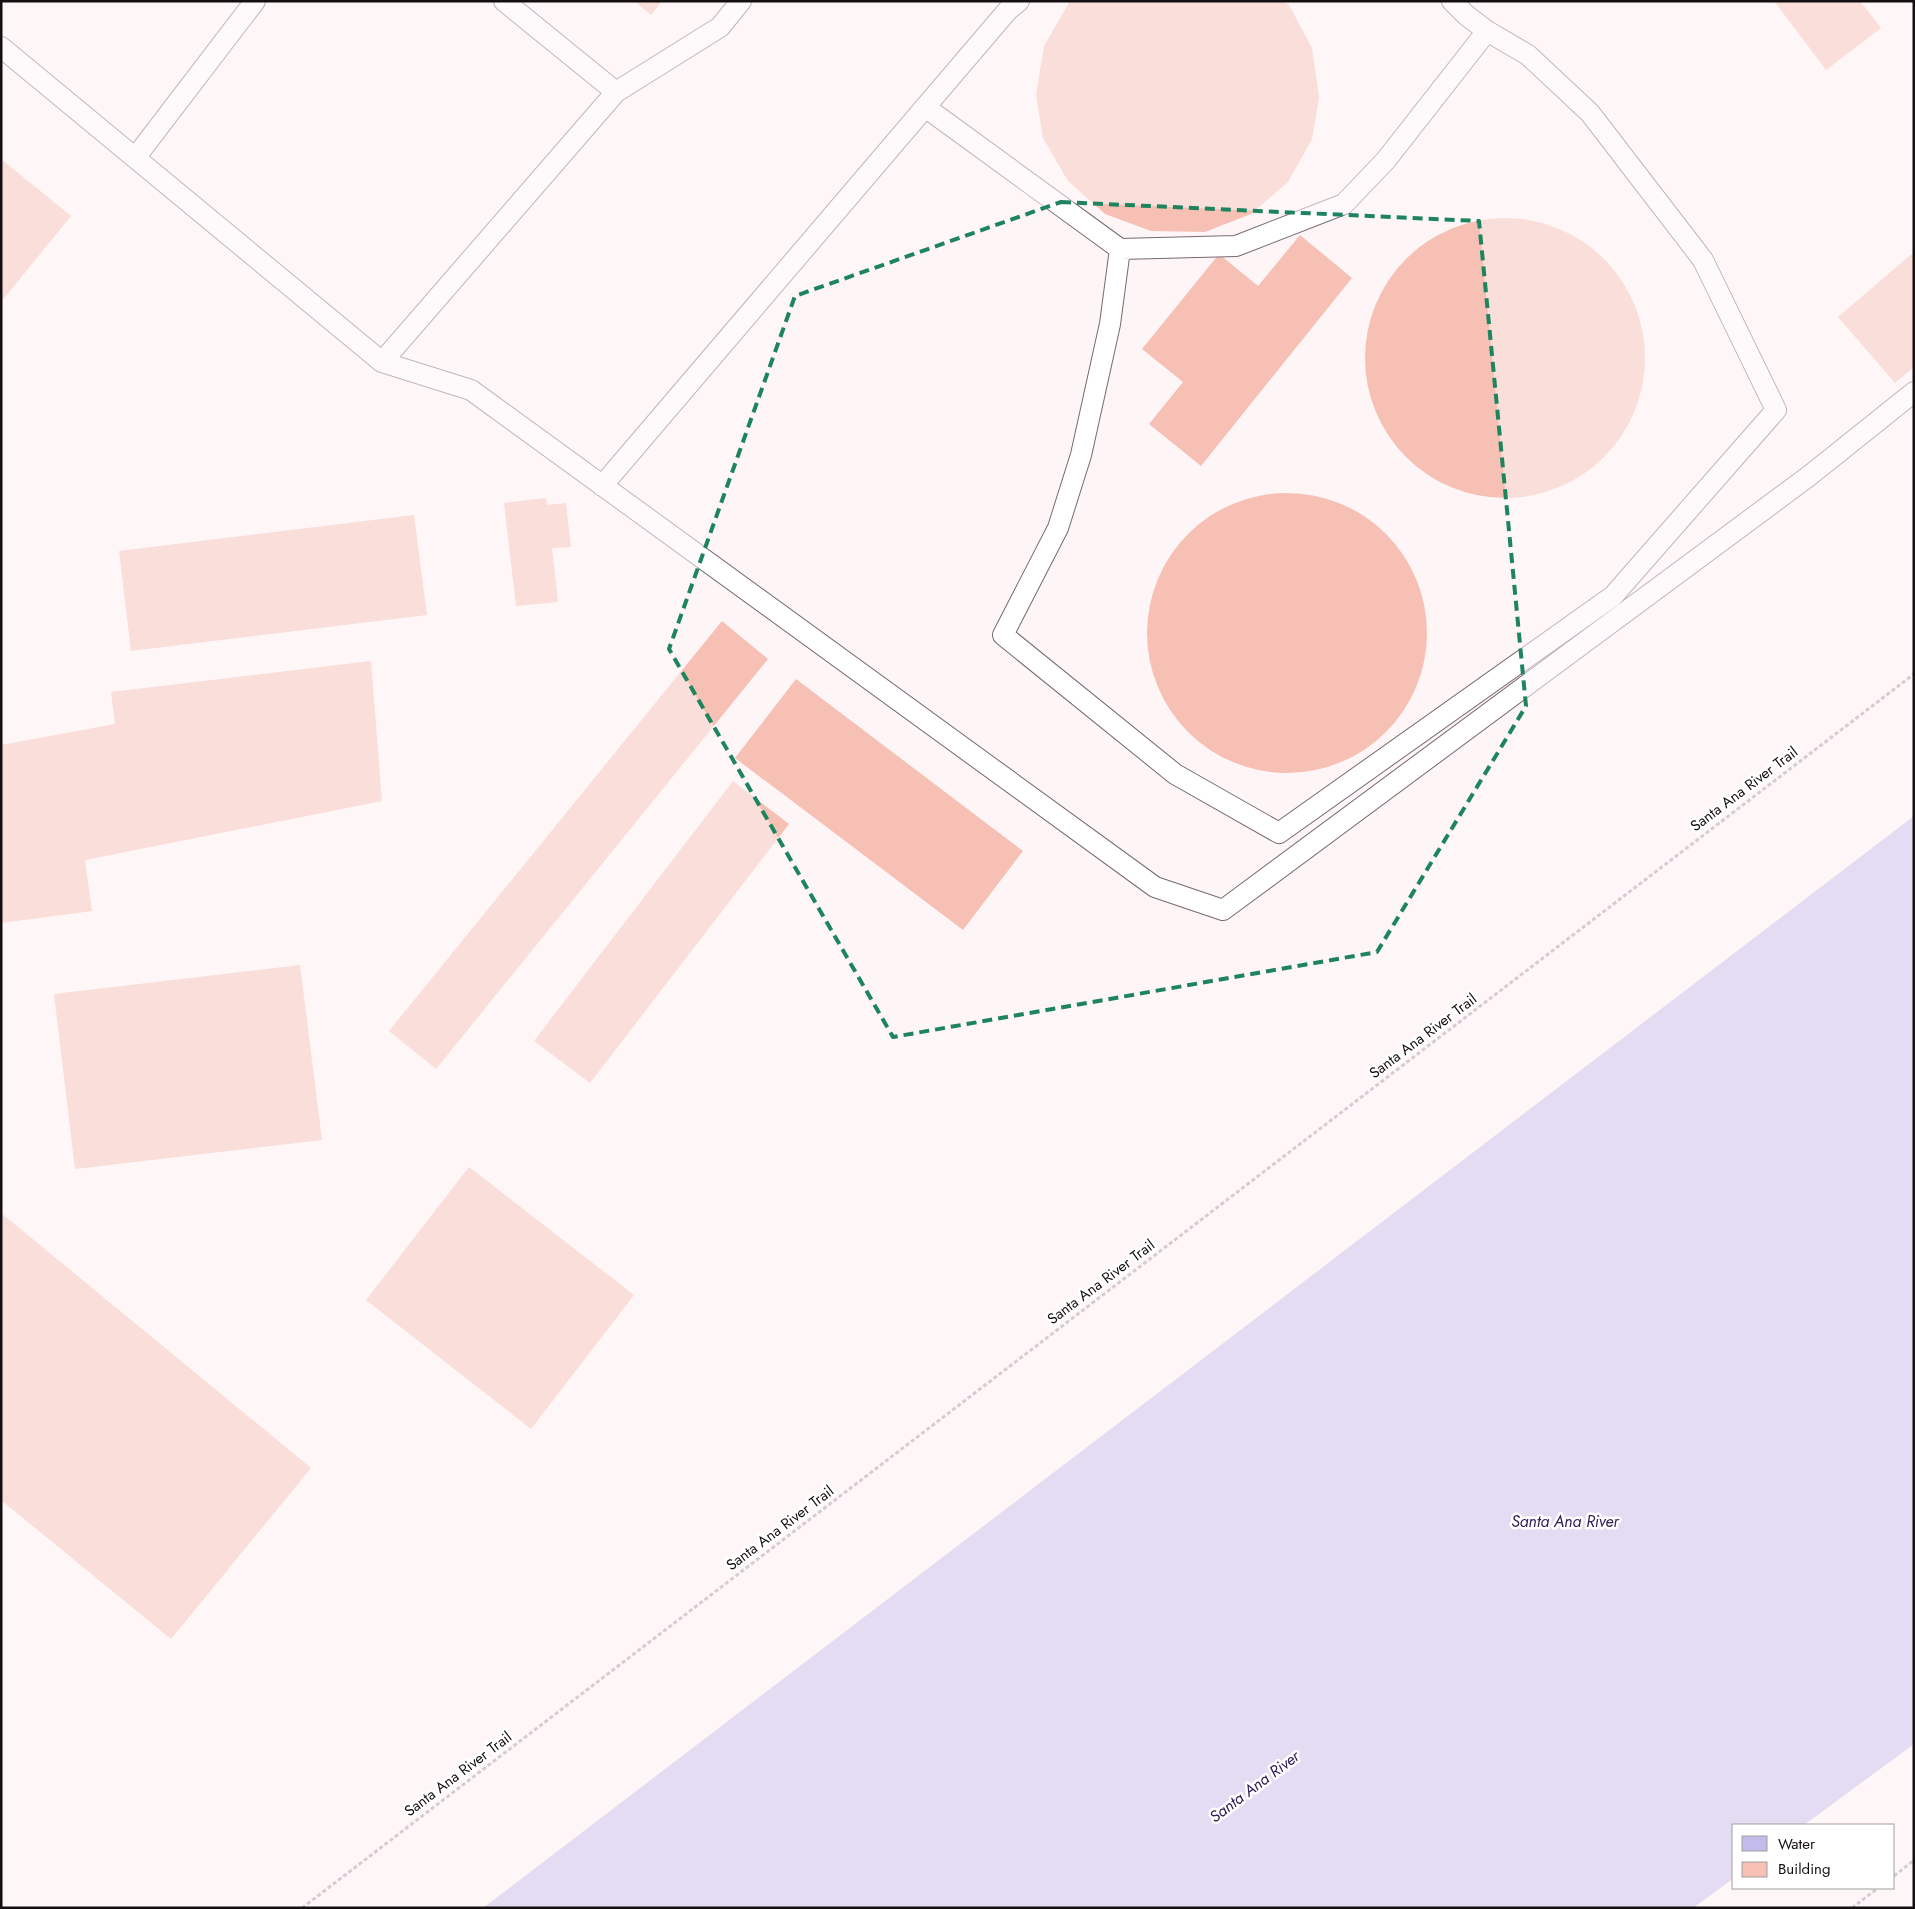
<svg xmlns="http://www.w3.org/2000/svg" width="1915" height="1909" viewBox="0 0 1915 1909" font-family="Jost,sans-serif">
<rect width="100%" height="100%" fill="#fef5f7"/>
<path fill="#c3bcea" d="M1914,816V1744L1804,1825H1734V1878L1693,1908H483Z"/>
<path fill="#f7c0b5" d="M634,1H662L651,15Z
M1070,1H1284L1289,5L1312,48L1319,97L1312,139L1288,182L1251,214L1205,232L1151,231L1105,214L1068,181L1043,138L1036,95L1044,46Z
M1774,1H1860L1881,28L1826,70Z
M1,159L71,216L1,302Z
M1365 358a140 140 0 1 1 280 0a140 140 0 1 1-280 0Z
M1300,235L1352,278L1201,466L1149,424L1183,382L1142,349L1219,254L1258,286Z
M1914,252V367L1895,383L1838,317Z
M1147 633a140 140 0 1 1 280 0a140 140 0 1 1-280 0Z
M546,498L547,505L566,503L571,547L552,548L558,602L516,606L504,503Z
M414,515L427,615L131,651L119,551Z
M722,621L768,659L436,1069L389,1031Z
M371,661L382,801L85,860L92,911L1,923V745L115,724L111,692Z
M796,679L1023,851L963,930L735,758Z
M733,781L789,824L590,1083L534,1041Z
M300,965L322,1140L75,1169L54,994Z
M469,1167L634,1295L531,1429L366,1300Z
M1,1213L311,1468L171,1639L1,1500Z"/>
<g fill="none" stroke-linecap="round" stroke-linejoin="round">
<g stroke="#786a6e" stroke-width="22">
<path id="service" d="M504,1L616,92L720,27L741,1
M1,47L382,362L616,92
M925,107L1120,249L1110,324L1081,455L1058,528L1003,635L1175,774L1279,833L1613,596L1776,410L1703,260L1590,113L1528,55L1487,31L1466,15L1452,1
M135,158L255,1
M1120,249L1236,246L1344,204L1386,160L1487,31
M382,362L471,390L1155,887L1223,910L1809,476L1914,392
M602,486L1008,10L1019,1"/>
</g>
<path stroke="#a59d9f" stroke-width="3" stroke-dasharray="4 2.5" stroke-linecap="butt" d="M1894,1876L1914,1860
M302,1908L1914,674
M1852,1908L1878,1888"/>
<use href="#service" stroke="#fff" stroke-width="20"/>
</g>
<path d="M0 0H1915V1909H0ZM1061,202L1479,221L1526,706L1377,952L893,1037L669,649L795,296Z" fill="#fef5f7" fill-opacity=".55" fill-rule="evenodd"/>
<path fill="none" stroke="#1e845e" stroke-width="4" stroke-dasharray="10 6" stroke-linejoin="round" d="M1061,202L1479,221L1526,706L1377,952L893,1037L669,649L795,296Z"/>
<g text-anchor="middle" stroke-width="5" stroke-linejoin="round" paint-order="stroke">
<g font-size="15" fill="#140f10" stroke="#fff">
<text transform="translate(1744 789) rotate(-37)" y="5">Santa Ana River Trail</text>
<text transform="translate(1423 1036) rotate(-37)" y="5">Santa Ana River Trail</text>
<text transform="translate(1101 1282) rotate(-37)" y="5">Santa Ana River Trail</text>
<text transform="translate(780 1528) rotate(-37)" y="5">Santa Ana River Trail</text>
<text transform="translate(458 1774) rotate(-37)" y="5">Santa Ana River Trail</text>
</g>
<g font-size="16" font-style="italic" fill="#2f2057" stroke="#fff">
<text x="1565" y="1527">Santa Ana River</text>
<text transform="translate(1254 1786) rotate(-37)" y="6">Santa Ana River</text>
</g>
</g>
<rect width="1915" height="1909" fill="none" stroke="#140f10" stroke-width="5"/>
<rect x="1732" y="1824" width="162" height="65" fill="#ffffff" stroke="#a19f9f"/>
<rect x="1742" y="1836" width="25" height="15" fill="#c3bcea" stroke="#a19f9f"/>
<text x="1778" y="1849" font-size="15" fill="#140f10">Water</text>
<rect x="1742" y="1862" width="25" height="15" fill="#f7c0b5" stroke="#a19f9f"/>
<text x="1778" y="1874" font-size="15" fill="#140f10">Building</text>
</svg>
